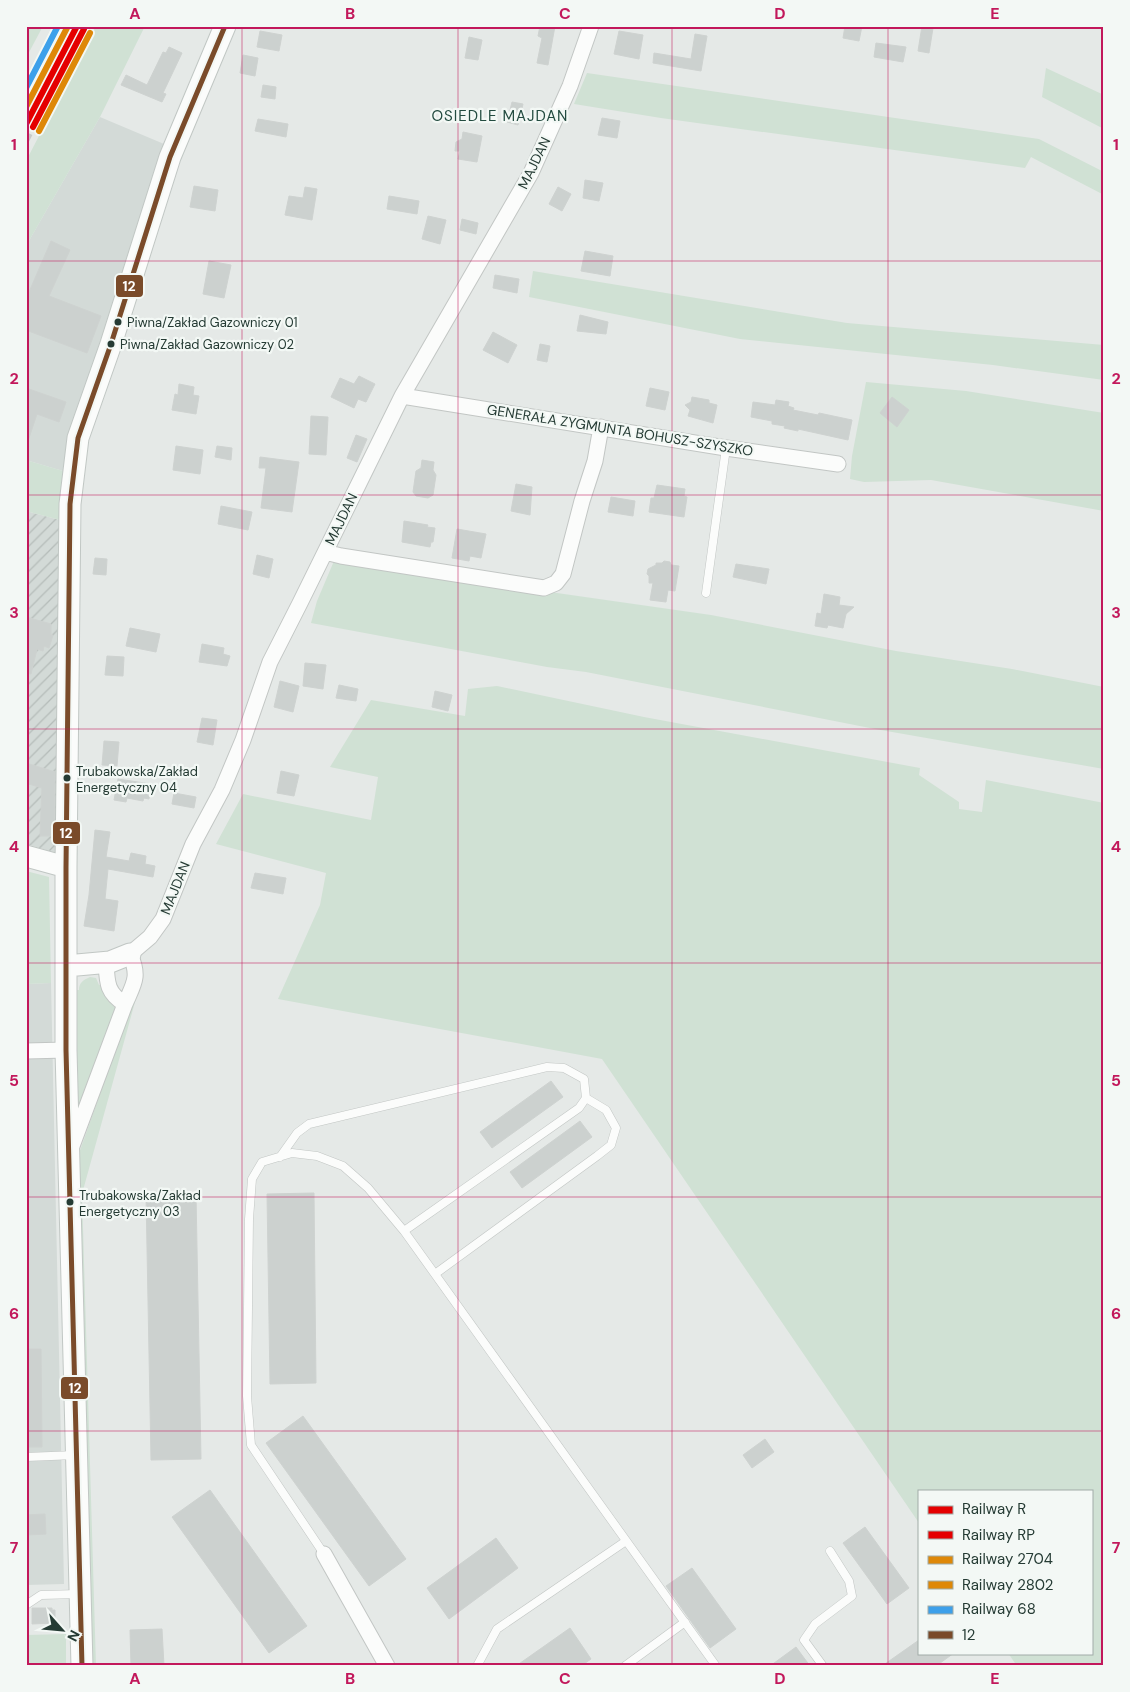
<svg xmlns="http://www.w3.org/2000/svg" width="1130" height="1692" viewBox="0 0 1130 1692" font-family="'DM Sans',sans-serif">
<defs>
<pattern id="industrial-furrows" width="10" height="10" patternUnits="userSpaceOnUse" patternTransform="scale(1.25)"><rect width="10" height="10" fill="#d3dad7"/><path d="M-1 1l2-2M0 10L10 0M9 11l2-2" fill="none" stroke="#b5bcb9"/></pattern>
</defs>
<rect width="100%" height="100%" fill="#e5e9e7"/>
<path fill="#d3dad7" d="M100,117L164,144L70,437L63,471L26,460V246Z
M51,983L64,1584L26,1585V984Z"/>
<path fill="url(#industrial-furrows)" d="M26,511L60,520L57,853L26,844Z"/>
<path fill="#d0e1d4" d="M26,26H43L26,58Z
M96,26H145L100,117L26,246V161Z
M1046,68L1104,95V129L1042,97Z
M587,73L1039,139L1104,172V195L1031,157L1025,168L661,118L574,104Z
M533,271L847,323L1104,345V380L993,365L740,339L529,297Z
M866,382L966,391L1104,413V511L931,480L864,482L850,479L852,456Z
M26,460L63,471L60,520L26,511Z
M334,561L711,615L896,651L1012,669L1104,687V769L875,729L586,672L547,667L311,623L317,601Z
M497,686L644,717L920,768L919,775L959,802V809L982,812L986,780L1104,803V1666H1017L1008,1653H1091V1491H919V1523L602,1059L278,999L320,905L326,873L216,844L243,794L371,820L378,777L330,767L371,700L465,716L468,689Z
M26,871L49,877L51,983L26,984Z
M143,973L82,1194L96,1666H90L78,1156Z
M90,977L96,978L99,985L102,984L116,1008L78,1114L74,990H79C79,983 83,980 90,977Z
M66,1634V1666H26V1635Z"/>
<path fill="#ccd1cf" stroke="#ced2d0" d="M540,26H555L548,65L537,63L542,38L538,36Z
M845,26H862L859,41L843,38Z
M922,26L933,28L929,53L918,51Z
M260,31L282,35L279,51L257,47Z
M619,31L643,35L639,59L614,54Z
M695,34L707,36L701,71L653,63L654,53L691,59Z
M469,37L482,40L478,60L465,58Z
M876,43L906,47L903,62L874,57Z
M169,47L182,53L163,93L166,94L162,102L121,85L126,75L147,85L163,52L166,53Z
M243,55L258,58L255,76L240,73Z
M263,85L276,87L275,99L261,97Z
M512,102L523,104L518,125L507,122Z
M602,118L620,121L617,138L598,135Z
M258,119L288,124L286,137L255,131Z
M463,132L482,136L477,162L458,159L460,151H455L456,142L462,139Z
M585,180L603,183L599,201L583,198Z
M194,186L218,190L215,211L190,207Z
M305,187L317,189L312,220L285,215L289,196L303,198Z
M558,187L571,194L562,211L549,204Z
M389,196L419,201L417,214L387,209Z
M428,216L446,220L440,244L422,239Z
M462,219L478,223L476,234L460,230Z
M51,241L70,250L49,296L101,316L87,353L26,330V299Z
M585,251L613,256L610,276L581,271Z
M209,261L231,265L224,298L203,294Z
M495,275L519,279L517,293L493,288Z
M580,315L608,322L606,334L577,331Z
M493,332L517,345L508,363L483,350Z
M540,344L550,346L547,362L537,360Z
M359,376L375,384L366,402L358,399L354,408L331,397L340,378L354,384Z
M179,384L194,387L193,395L199,396L196,414L172,410L175,394L178,395Z
M26,388L66,402L59,422L37,414L28,441L26,440Z
M650,388L669,392L665,410L646,406Z
M692,397L709,400V403L717,405L713,423L688,416L690,410L685,405L691,402Z
M892,397L909,410L897,427L880,413Z
M776,400L789,402L788,406L794,408L793,410L818,415L819,413L852,420L848,440L798,429V431L784,428L785,426L772,424V421L751,417L753,402L775,405Z
M311,416L328,417L326,455L309,454Z
M356,435L367,439L357,462L347,458Z
M176,446L203,450L200,474L173,470Z
M217,446L232,448L231,460L215,457Z
M260,457L299,462L292,512L261,508L266,468H259Z
M422,460L434,462L433,470L436,475L433,495L428,498L416,496L413,492L416,471L421,468Z
M516,484L532,487L530,515L511,511Z
M657,485L685,489L684,496L687,497L684,517L649,512L651,498H654Z
M611,497L635,501L633,516L608,512Z
M221,506L252,512L248,530L218,524Z
M404,521L428,525L427,527L435,528L433,542H431L430,547L402,542Z
M457,529L486,534L481,558L470,556L469,561L452,558Z
M257,555L273,559L269,578L253,574Z
M95,558L107,559L106,575L93,574Z
M664,561L670,562L671,565L679,566L675,591L668,590L666,602L650,600L653,583H649V576L647,574L648,569L656,565V563H662Z
M736,564L769,569L766,584L733,577Z
M824,594L840,597L839,605L854,607L846,614L843,628L828,625L827,628L815,626L817,613L821,614Z
M26,617L51,624V635H53L49,648L44,646L43,651L37,649L31,674L26,673Z
M130,628L160,634L156,652L126,646Z
M202,644L224,648L223,654L230,656L227,666L199,662Z
M107,656L124,657L123,676L105,675Z
M305,663L326,665L323,689L303,686Z
M280,681L299,686L293,712L274,707Z
M339,685L358,689L356,701L336,698Z
M435,691L452,695L448,711L432,707Z
M202,718L217,720L213,745L197,742Z
M104,741L119,742L117,766L102,765Z
M26,763L55,772L54,836H40L42,788L26,783Z
M281,771L299,775L294,796L277,793Z
M118,779L151,784L149,799L144,798L143,801L127,798L126,802L114,800Z
M174,793L196,797L194,808L172,804Z
M95,830L110,832L106,857L129,861L131,853L146,856L145,864L155,866L153,877L108,869L105,899L118,901L114,931L84,926L89,895Z
M255,873L286,878L283,894L251,888Z
M551,1081L563,1097L492,1148L480,1132Z
M580,1121L592,1137L522,1188L510,1172Z
M314,1193L316,1383L270,1384L267,1194Z
M196,1194L201,1459L151,1460L146,1195Z
M26,1349H41L42,1447H26Z
M303,1416L406,1559L369,1586L266,1443Z
M765,1439L774,1452L752,1468L743,1455Z
M210,1490L307,1626L269,1653L172,1517Z
M45,1514L46,1534L26,1535V1515Z
M865,1527L909,1588L887,1604L843,1543Z
M496,1538L518,1568L449,1619L427,1588Z
M692,1568L736,1629L710,1648L666,1586Z
M32,1608H52V1610H55V1623L32,1624Z
M570,1628L591,1659L581,1666H516Z
M162,1629L164,1666H131L130,1630Z
M919,1640V1653H954L936,1666H882Z
M796,1647L810,1666H770Z"/>
<g fill="none" stroke-linecap="round" stroke-linejoin="round">
<g stroke="#c2c6c4" stroke-width="9">
<path id="lane" d="M706,593L726,448
M280,1157L297,1133L309,1124L547,1067L564,1068L584,1079L586,1098L579,1108L404,1231
M435,1274L597,1156L611,1145L616,1128L606,1110L586,1098
M26,1457L76,1455
M324,1554L251,1445L247,1396L249,1219L252,1179L262,1162L292,1153L317,1156L343,1166L368,1188L404,1231L716,1666
M26,1605L41,1595L79,1594
M477,1666L497,1629L626,1541
M625,1666L685,1622
M823,1666L804,1640L815,1624L852,1596L849,1581L830,1551"/>
</g>
<g stroke="#c2c6c4" stroke-width="17">
<path id="street" d="M402,396L726,448L838,464
M325,552L341,556L544,588L556,583L563,574L582,501L595,461L601,427
M125,1004C134,983 140,977 130,954L150,937L163,919L193,844L222,790L243,740L270,662L300,603L402,396L531,173L570,86L591,26
M26,1051L66,1050
M72,1146L125,1004C107,993 107,983 106,963
M324,1554L387,1666"/>
</g>
<g stroke="#c1c7c4" stroke-width="23">
<path id="secondary" d="M26,856L66,867
M66,966L110,962L130,954
M82,1666L66,1050V867L70,504L78,438L111,344L170,157L225,26"/>
</g>
<use href="#lane" stroke="#fbfcfb" stroke-width="8"/>
<use href="#street" stroke="#fbfcfb" stroke-width="15"/>
<use href="#secondary" stroke="#fbfcfb" stroke-width="21"/>
<path stroke="#c7cac9" stroke-width="4" stroke-dasharray="10 5" stroke-linecap="butt" d="M26,143L87,26"/>
<g stroke="#f3f8f5" stroke-width="9">
<path id="bus-1" d="M82,1666L66,1050V867L70,504L78,438L111,344L170,157L225,26"/>
</g>
<use href="#bus-1" stroke="#7a4b2a" stroke-width="5"/>
<g stroke="#f3f8f5" stroke-width="10">
<path id="rail-1" d="M26,124L77,26"/>
</g>
<g stroke="#f3f8f5" stroke-width="10">
<path id="rail-2" d="M33,127L84,29"/>
</g>
<g stroke="#f3f8f5" stroke-width="10">
<path id="rail-3" d="M26,107L68,26"/>
</g>
<g stroke="#f3f8f5" stroke-width="10">
<path id="rail-4" d="M39,131L90,33"/>
</g>
<g stroke="#f3f8f5" stroke-width="10">
<path id="rail-5" d="M26,88L58,26"/>
</g>
<use href="#rail-1" stroke="#e50000" stroke-width="6"/>
<use href="#rail-2" stroke="#e50000" stroke-width="6"/>
<use href="#rail-3" stroke="#de8808" stroke-width="6"/>
<use href="#rail-4" stroke="#de8808" stroke-width="6"/>
<use href="#rail-5" stroke="#3da0ea" stroke-width="6"/>
</g>
<path fill="none" stroke="#c2185b" stroke-width="1" stroke-opacity="0.55" d="M242,26V1666M458,26V1666M672,26V1666M888,26V1666M26,261H1104M26,495H1104M26,729H1104M26,963H1104M26,1197H1104M26,1431H1104"/>
<g fill="#253b34" stroke="#f3f8f5" stroke-width="2">
<circle cx="118" cy="322" r="4.5"/>
<circle cx="111" cy="344" r="4.5"/>
<circle cx="67" cy="778" r="4.5"/>
<circle cx="70" cy="1202" r="4.5"/>
</g>
<g text-anchor="middle" stroke-width="4.5" stroke-linejoin="round" paint-order="stroke">
<g font-size="13" fill="#253b34" stroke="#f3f8f5" text-anchor="start">
<text x="127" y="327">Piwna/Zakład Gazowniczy 01</text>
<text x="120" y="349">Piwna/Zakład Gazowniczy 02</text>
<text x="76" y="776">Trubakowska/Zakład<tspan x="76" dy="16">Energetyczny 04</tspan></text>
<text x="79" y="1200">Trubakowska/Zakład<tspan x="79" dy="16">Energetyczny 03</tspan></text>
</g>
<g font-size="14" fill="#253b34" stroke="#f3f8f5">
<text transform="translate(534 163) rotate(-64)" y="5">MAJDAN</text>
<text transform="translate(620 430) rotate(9)" y="5">GENERAŁA ZYGMUNTA BOHUSZ-SZYSZKO</text>
<text transform="translate(341 519) rotate(-64)" y="5">MAJDAN</text>
<text transform="translate(175 888) rotate(-68)" y="5">MAJDAN</text>
</g>
<g font-size="15" letter-spacing="1" fill="#234b40" stroke="#f3f8f5">
<text x="500" y="121">OSIEDLE MAJDAN</text>
</g>
</g>
<g stroke="#f3f8f5" stroke-width="2">
<rect x="115" y="274" width="29" height="24" rx="5" fill="#7a4b2a"/>
<rect x="52" y="821" width="29" height="24" rx="5" fill="#7a4b2a"/>
<rect x="60" y="1376" width="29" height="24" rx="5" fill="#7a4b2a"/>
</g>
<g font-size="14" text-anchor="middle" font-weight="bold" fill="#fff">
<text x="129" y="291">12</text>
<text x="66" y="838">12</text>
<text x="75" y="1393">12</text>
</g>
<rect width="1130" height="1692" fill="none" stroke="#f3f8f5" stroke-width="55"/>
<rect x="918" y="1490" width="175" height="165" fill="#f3f8f5" stroke="#a1aca8"/>
<rect x="928" y="1506" width="25" height="8" fill="#e50000" stroke="#a1aca8"/>
<text x="962" y="1514" font-size="15" fill="#253b34">Railway R</text>
<rect x="928" y="1531" width="25" height="8" fill="#e50000" stroke="#a1aca8"/>
<text x="962" y="1540" font-size="15" fill="#253b34">Railway RP</text>
<rect x="928" y="1556" width="25" height="8" fill="#de8808" stroke="#a1aca8"/>
<text x="962" y="1564" font-size="15" fill="#253b34">Railway 2704</text>
<rect x="928" y="1581" width="25" height="8" fill="#de8808" stroke="#a1aca8"/>
<text x="962" y="1590" font-size="15" fill="#253b34">Railway 2802</text>
<rect x="928" y="1606" width="25" height="8" fill="#3da0ea" stroke="#a1aca8"/>
<text x="962" y="1614" font-size="15" fill="#253b34">Railway 68</text>
<rect x="928" y="1631" width="25" height="8" fill="#7a4b2a" stroke="#a1aca8"/>
<text x="962" y="1640" font-size="15" fill="#253b34">12</text>
<g transform="translate(62 1630) rotate(117)" stroke="#f3f8f5" stroke-width="4" paint-order="stroke">
<path d="M0-4L9 19L0 12L-9 19Z" fill="#253b34"/>
<text y="-8" font-size="14" font-weight="bold" text-anchor="middle" fill="#253b34">N</text>
</g>
<rect x="28" y="28" width="1074" height="1636" fill="none" stroke="#c2185b" stroke-width="2"/>
<g font-size="16" text-anchor="middle" font-weight="bold" fill="#c2185b">
<text x="135" y="19">A</text>
<text x="350" y="19">B</text>
<text x="565" y="19">C</text>
<text x="780" y="19">D</text>
<text x="995" y="19">E</text>
<text x="14" y="150">1</text>
<text x="1116" y="150">1</text>
<text x="14" y="384">2</text>
<text x="1116" y="384">2</text>
<text x="14" y="618">3</text>
<text x="1116" y="618">3</text>
<text x="14" y="852">4</text>
<text x="1116" y="852">4</text>
<text x="14" y="1086">5</text>
<text x="1116" y="1086">5</text>
<text x="14" y="1319">6</text>
<text x="1116" y="1319">6</text>
<text x="14" y="1553">7</text>
<text x="1116" y="1553">7</text>
<text x="135" y="1684">A</text>
<text x="350" y="1684">B</text>
<text x="565" y="1684">C</text>
<text x="780" y="1684">D</text>
<text x="995" y="1684">E</text>
</g>
</svg>
